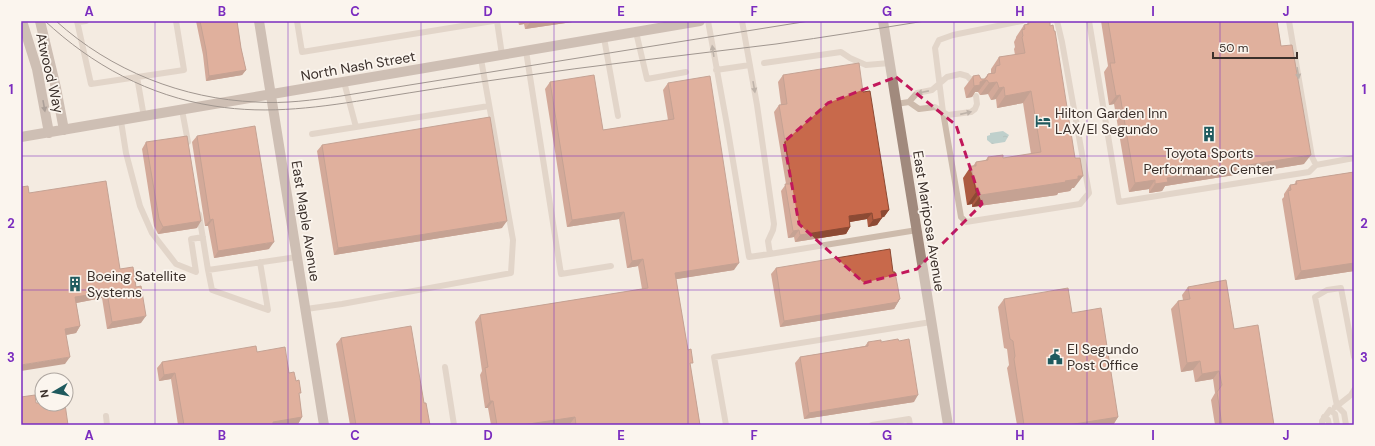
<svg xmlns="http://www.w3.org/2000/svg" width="1375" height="446" viewBox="0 0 1375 446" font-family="'DM Sans',sans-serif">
<defs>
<pattern id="water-ripples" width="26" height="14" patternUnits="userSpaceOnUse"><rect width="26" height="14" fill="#7fb0b2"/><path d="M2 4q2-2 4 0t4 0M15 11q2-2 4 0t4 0" fill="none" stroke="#699091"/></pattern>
</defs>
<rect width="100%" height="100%" fill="#f4ebe1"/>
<path fill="url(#water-ripples)" d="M1003,131L1009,135L1005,142L992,144L987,140V136L990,135V133Z"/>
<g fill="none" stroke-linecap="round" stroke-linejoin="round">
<path stroke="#cdbbac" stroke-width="6" d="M77,21L91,84L184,70L176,21
M297,21L302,52L493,21
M497,21L502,55
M708,21L727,125L749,257L770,254
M742,21L757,105L774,224L773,230L768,241L770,254L917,230
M1022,21L953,35L939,40L935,48L943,112L961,217L966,222L1080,204L1089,193L1062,42L1057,21
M1089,21L1119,202L1309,172L1316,165
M1289,21L1312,157L1316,165L1354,158
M78,22L86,21
M636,32L647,79L686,72
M604,38L618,116
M526,51L561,274L611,266
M764,63L841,52L850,58L866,65L890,63
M716,70L750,65
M137,77L144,117
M909,102L919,109L935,107L948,115L971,112L975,109L977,104L976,96
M896,104L909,102L917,93L932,90L947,77L960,74L967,76L972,81L974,85
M182,110L188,142
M121,121L126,153L140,206L152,233L176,264L196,272L191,239L203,237
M356,127L489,106
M312,134L356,127L344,82
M199,214L208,270L297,257
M208,270L212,290L268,310L260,262
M306,309L342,304L511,273L513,240L481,59
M1354,357L1341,288L1327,290L1315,297L1337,406L1351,395L1354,390
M445,367L454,425
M1335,407L1337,406L1344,413L1346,425
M106,416L107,425
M1324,417L1328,420L1329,425
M726,425L714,357L931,322
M872,425L909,419L910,425
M1322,425V421L1330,410L1335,414L1337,425"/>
<path stroke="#a18a7d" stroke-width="10" d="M22,21L37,69L49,133
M40,21L56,88L64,130
M259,21L324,425
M883,21L948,425
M21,137L700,21"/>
<path stroke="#3b302b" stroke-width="1" d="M45,21C92,65 149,96 214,106C269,115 322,107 377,98C421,91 464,84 508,78C597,65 687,55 776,44C826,37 875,29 925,21
M56,21C111,71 183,99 256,102C285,104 313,100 341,96L809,21"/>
</g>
<path fill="#ac5a40" d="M196,21H237L241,48L246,70L242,75L206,81L203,55Z
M518,21H579L525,29L524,24L519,25Z
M1101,21H1277L1281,46L1304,164L1165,186L1162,191L1149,193V189L1129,192L1114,104L1109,105L1104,72L1108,66Z
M1028,22L1074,188H1072L1070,191L1058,193L1057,195L972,207V204L967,205L963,178L971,166H973L976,162L985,161L988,157L1003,158L1031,154L1023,103L997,108L996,99L991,100L988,94L980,95L978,92H975L972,97L966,98L964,88L973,76L981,79H984L988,74L991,73V69L999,57L1015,55L1014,49L1015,47L1014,42L1016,38V37L1024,25L1027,24Z
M783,75L863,92L889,210L884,217H882L877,225L868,227L867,219L850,222V227L846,234L795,242L794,237L788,238L781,191L786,184L774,112L779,105H781L778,82Z
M550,82L603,130L668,120L663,90L668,83L734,270L676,279L700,425H570V424L561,425H491L488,408H485L480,375L482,371L475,322L480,315L642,289L638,266L627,268L619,219L567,227L545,89Z
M197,136L269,249L214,258L208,226H205L192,142Z
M146,142L197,228L158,234L154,226L142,149Z
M322,145L502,228L334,255L317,151Z
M1354,172V271L1295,280L1282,199L1284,197V194L1290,185H1294L1296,181Z
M29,193L120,269L136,287L141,323L107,329L102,298L76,303L80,326L76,333L66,335L65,364Z
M776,268L898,302L894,309L780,327L771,274Z
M1188,287L1234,329L1274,425H1215L1211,400L1215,393L1213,379L1195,382L1193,370L1181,372L1171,309L1178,301L1183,300L1182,295Z
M1004,299L1072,313L1118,417L1113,425H1017L1007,368L1009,365L1007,349L1004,348L998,307Z
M341,338L424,403L430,425H350L336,344Z
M868,342H881L914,402L804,419L795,363L800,357L865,346Z
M257,352L289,373L299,396L302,417L298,424L291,425H178L171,379L159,381L157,368L162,362Z"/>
<path fill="#8c4a34" d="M521,21H526L524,24L519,25Z
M531,21H579L525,29Z
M246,70L242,75L206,81L209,76Z
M984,80H987L978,92H975L972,97L966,98L974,86Z
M997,82L988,94L980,95L989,83Z
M1004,87L996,99L991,100L999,88Z
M1031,91L1023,103L997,108L1005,96Z
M1120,95L1114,104L1109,105L1116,96Z
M1311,155L1304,164L1165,186L1162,191L1149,193L1155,184L1167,178Z
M1078,176H1083L1074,188H1072L1070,191L1058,193L1057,195L972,207L981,195L1065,181Z
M1155,180L1149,189L1129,192L1135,183Z
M976,192H980L972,204L967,205Z
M889,210L884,217L876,218L881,211Z
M624,212L619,219L567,227L572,220Z
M872,213L867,219L844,223L849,216Z
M882,218L877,225L868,227L873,220Z
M213,219L208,226H205L210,220Z
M201,221L197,228L158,234L163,227Z
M507,221L502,228L334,255L338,248Z
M850,227L846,234L795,242L800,235Z
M799,230L794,237L788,238L793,231Z
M274,242L269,249L214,258L218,251Z
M643,259L638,266L627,268L632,261Z
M739,263L734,270L671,280L675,273Z
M1354,263V271L1295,280L1301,271Z
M107,292L102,298L71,304L75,297Z
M900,299L894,309L780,327L784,321Z
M146,316L141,323L107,329L112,322Z
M80,326L76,333L60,336L65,329Z
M70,357L65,364L21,371V365Z
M1200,361L1193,370L1181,372L1187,363Z
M1219,371L1213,379L1195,382L1202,374Z
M175,373L171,379L159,381L164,375Z
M918,395L914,402L804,419L809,413Z
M490,401H493L488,408H485Z
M302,417L298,424L291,425H270L273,422Z
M575,417L570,424L561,425H522Z
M1118,417L1113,425H1068Z"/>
<path fill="#c8694b" stroke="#8c4a34" d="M200,21H237L241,48L246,70L209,76L206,50Z
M1045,21H1050V26L1053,25L1054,31H1055L1075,158H1080L1083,176H1078V179L1065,181L1066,182L981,195L980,192H976L971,166H976V162L988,160V157L1003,155V158L1041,152L1031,91L1005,96L1004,87L999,88L997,82L989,83L987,80H984L980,82V85L974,86L973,76L979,75L981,79H985L987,77L988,74L995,73L996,66L1000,65L999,57L1025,53L1022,37L1023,36L1022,30L1025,29L1024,25L1029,24L1028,22Z
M1108,21H1277L1281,46L1292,45L1311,155L1167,178L1168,182L1155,184V180L1135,183L1120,95L1116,96L1110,63H1115Z
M859,63L863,92L870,91L889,210L881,211L882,218L873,220L872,213L849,216L850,227L800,235L799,230L793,231L785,184H792L779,105L787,104L783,75Z
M594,75L603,130L674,119L668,83L710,76L739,263L675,273L688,350L691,349L693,363H690L700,425H576L575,417L522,425H497L493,401H490L485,368L488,367L480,315L648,288L643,259L632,261L624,212L572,220L550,82Z
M490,117L507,221L338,248L322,145Z
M255,126L274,242L218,251L213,219L210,220L197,136Z
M187,136L201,221L163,227L159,219L146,142Z
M1354,172V263L1301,271L1288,191L1291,190L1290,185L1297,184L1296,181Z
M106,181L120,269L133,267L136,287L141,286L146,316L112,322L107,292L75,297L80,326L65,329L70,357L21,365V187L28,186L29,193Z
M890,249L893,272H895L900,299L898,300V302L784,321L776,268Z
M1226,280L1234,329L1258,325L1274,425H1222L1217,392L1222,385L1219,371L1202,374L1200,361L1187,363L1178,301L1190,299L1188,287Z
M1068,288L1072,313L1101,308L1118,417L1068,425H1024L1014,359L1015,356L1013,341L1010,339L1004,299Z
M411,326L424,403H426L430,425H356L341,338Z
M898,339L899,341L909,339L918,395L809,413L800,357L868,346V342L881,340V342Z
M256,346L257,352L285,347L289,373L294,372L296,381L299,380L301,393H299L302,417L273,422V425H184L175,373L164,375L162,362Z
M35,395L36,403H42V404H65L68,425H21V397Z"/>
<defs><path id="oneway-solid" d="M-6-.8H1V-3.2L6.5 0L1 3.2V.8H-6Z"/></defs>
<g fill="#7d6f65">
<use href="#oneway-solid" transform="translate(713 51) rotate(-99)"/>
<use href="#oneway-solid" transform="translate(1298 73) rotate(81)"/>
<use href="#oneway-solid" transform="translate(754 87) rotate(80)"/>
<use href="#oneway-solid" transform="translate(923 92) rotate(169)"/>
<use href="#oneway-solid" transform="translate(966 113) rotate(-13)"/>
</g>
<use fill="#544640" href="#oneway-solid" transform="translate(44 106) rotate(80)"/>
<path d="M0 0H1375V446H0ZM896,77L956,125L982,204L917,269L864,283L799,224L784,142L828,103Z" fill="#f4ebe1" fill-opacity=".55" fill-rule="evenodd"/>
<path fill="none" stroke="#c2185b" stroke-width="3" stroke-dasharray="8 5" stroke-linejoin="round" d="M896,77L956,125L982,204L917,269L864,283L799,224L784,142L828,103Z"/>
<path fill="none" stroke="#7b2cbf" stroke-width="1" stroke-opacity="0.55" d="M155,21V425M288,21V425M421,21V425M554,21V425M688,21V425M821,21V425M954,21V425M1087,21V425M1220,21V425M21,156H1354M21,290H1354"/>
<defs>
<g id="hotel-bare" transform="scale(1.2)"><path d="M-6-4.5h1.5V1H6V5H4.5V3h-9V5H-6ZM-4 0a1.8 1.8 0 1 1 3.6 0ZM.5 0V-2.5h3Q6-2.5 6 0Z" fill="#1f5a5e" stroke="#fbf5ee" stroke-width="2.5" paint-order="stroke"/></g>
<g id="building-bare" transform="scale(1.2)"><path d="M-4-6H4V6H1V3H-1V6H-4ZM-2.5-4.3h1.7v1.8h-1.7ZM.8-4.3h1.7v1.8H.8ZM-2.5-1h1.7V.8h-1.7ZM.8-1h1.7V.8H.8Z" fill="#1f5a5e" stroke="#fbf5ee" stroke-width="2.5" paint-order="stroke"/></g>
<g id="civic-bare" transform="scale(1.2)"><path d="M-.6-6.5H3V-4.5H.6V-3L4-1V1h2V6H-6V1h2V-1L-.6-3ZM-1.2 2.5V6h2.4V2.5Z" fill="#1f5a5e" stroke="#fbf5ee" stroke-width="2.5" paint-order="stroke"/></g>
</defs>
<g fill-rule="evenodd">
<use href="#hotel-bare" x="1043" y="121"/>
<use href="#building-bare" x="1209" y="134"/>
<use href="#building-bare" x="75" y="284"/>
<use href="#civic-bare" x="1055" y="357"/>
</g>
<g text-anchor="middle" stroke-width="3.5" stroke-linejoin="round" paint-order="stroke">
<g font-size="14" fill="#3b302b" stroke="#fbf5ee">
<text transform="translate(358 66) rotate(-10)" y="5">North Nash Street</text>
<text transform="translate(50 73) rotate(77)" y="5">Atwood Way</text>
<text transform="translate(306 221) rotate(81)" y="5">East Maple Avenue</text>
<text transform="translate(929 221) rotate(81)" y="5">East Mariposa Avenue</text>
</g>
<g font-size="14" fill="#3b302b" stroke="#fbf5ee" text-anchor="start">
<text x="1055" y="118">Hilton Garden Inn<tspan x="1055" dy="16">LAX/El Segundo</tspan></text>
<text x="1209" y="158" text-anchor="middle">Toyota Sports<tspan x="1209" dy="16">Performance Center</tspan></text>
<text x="87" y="281">Boeing Satellite<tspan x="87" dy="16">Systems</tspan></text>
<text x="1067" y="354">El Segundo<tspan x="1067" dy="16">Post Office</tspan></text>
</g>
</g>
<rect width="1375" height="446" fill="none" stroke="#fbf5ee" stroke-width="44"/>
<g transform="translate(54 392) rotate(261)"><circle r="19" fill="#fbf5ee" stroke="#aea6a0"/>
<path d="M0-3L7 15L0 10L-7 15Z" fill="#1f5a5e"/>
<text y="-6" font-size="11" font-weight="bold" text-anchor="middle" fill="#3b302b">N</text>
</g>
<path d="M1213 52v6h84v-6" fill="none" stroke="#3b302b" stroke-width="2"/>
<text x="1219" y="52" font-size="12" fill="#3b302b" stroke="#fbf5ee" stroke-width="3" paint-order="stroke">50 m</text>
<rect x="22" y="22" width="1331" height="402" fill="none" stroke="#7b2cbf" stroke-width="1.5"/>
<g font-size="13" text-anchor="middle" font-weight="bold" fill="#7b2cbf">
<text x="89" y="16">A</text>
<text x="222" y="16">B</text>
<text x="355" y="16">C</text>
<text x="488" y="16">D</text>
<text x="621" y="16">E</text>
<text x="754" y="16">F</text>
<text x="887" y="16">G</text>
<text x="1020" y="16">H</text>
<text x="1153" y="16">I</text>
<text x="1286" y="16">J</text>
<text x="11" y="94">1</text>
<text x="1364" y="94">1</text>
<text x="11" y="228">2</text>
<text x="1364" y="228">2</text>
<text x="11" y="362">3</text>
<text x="1364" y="362">3</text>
<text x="89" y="440">A</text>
<text x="222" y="440">B</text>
<text x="355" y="440">C</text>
<text x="488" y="440">D</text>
<text x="621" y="440">E</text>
<text x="754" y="440">F</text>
<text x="887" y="440">G</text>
<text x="1020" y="440">H</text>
<text x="1153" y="440">I</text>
<text x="1286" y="440">J</text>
</g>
</svg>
